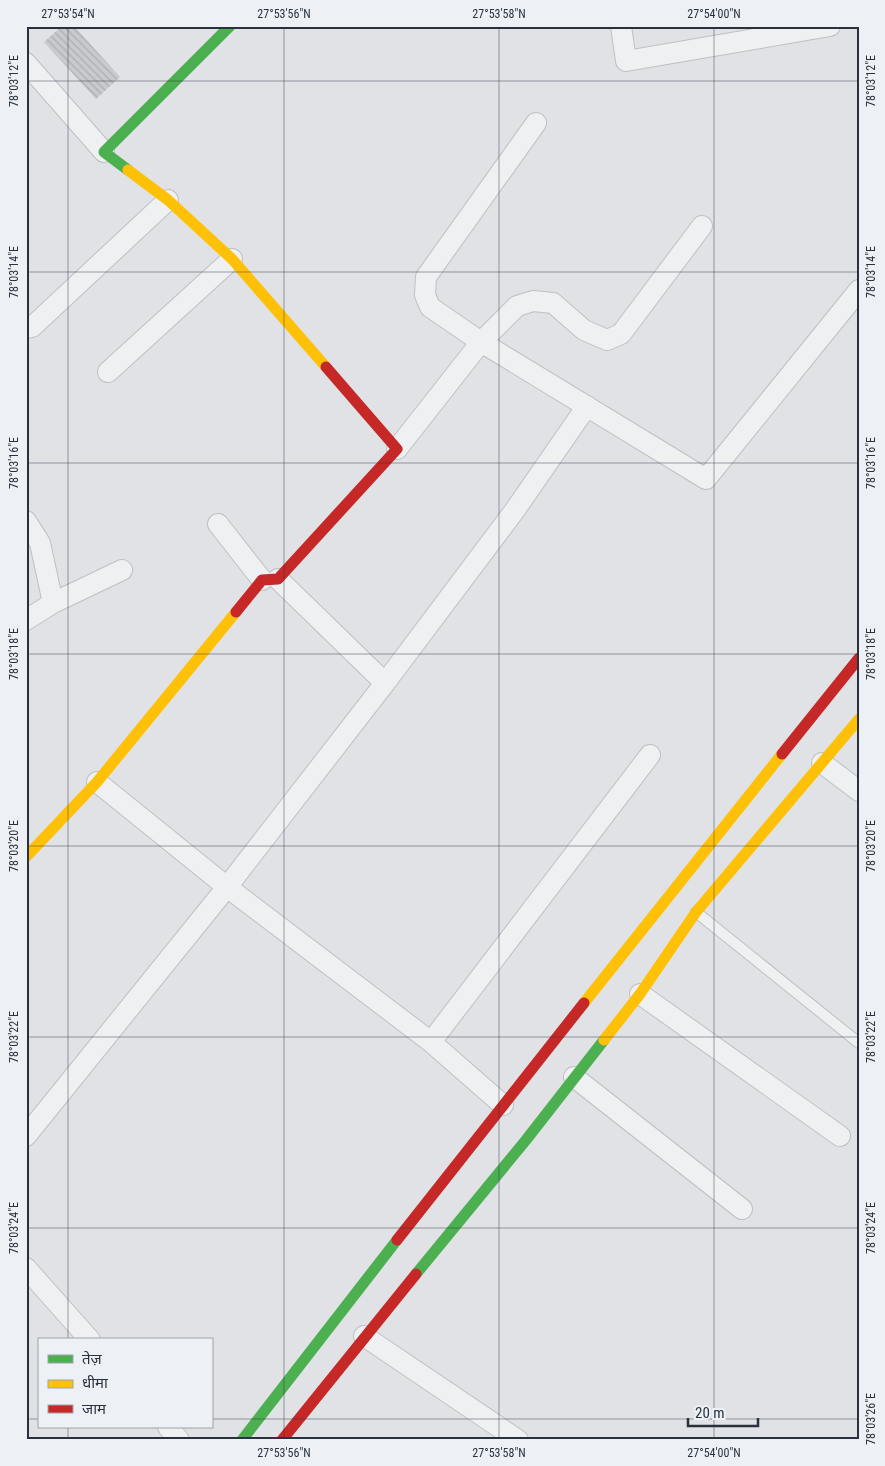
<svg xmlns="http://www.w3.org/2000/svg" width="885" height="1466" viewBox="0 0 885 1466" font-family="'Roboto Condensed','Noto Sans Devanagari',sans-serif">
<defs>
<pattern id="building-back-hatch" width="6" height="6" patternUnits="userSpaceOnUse" patternTransform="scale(1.25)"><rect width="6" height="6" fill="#c8cacd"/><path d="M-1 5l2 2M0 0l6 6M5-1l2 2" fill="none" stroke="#acaeb1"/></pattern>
</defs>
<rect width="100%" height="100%" fill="#e0e2e5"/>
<path fill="url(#building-back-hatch)" d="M62,26H74L120,77L96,99L44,42Z"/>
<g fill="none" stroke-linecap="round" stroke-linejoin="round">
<g stroke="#bec0c3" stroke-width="12">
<path id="lane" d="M696,912L859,1043"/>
</g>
<g stroke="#bec0c3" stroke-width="22">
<path id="street" d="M621,26L626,61L830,26
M26,63L104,152
M536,123L426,277L425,295L430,307L481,342L706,479L859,290
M26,328L32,327L168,200
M108,372L232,259
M397,449L481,342L517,306L533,301L553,303L584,330L607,340L621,334L702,226
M26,521L40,543L53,603
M218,524L262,580
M26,620L53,603L122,570
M385,683L515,510L587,406
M822,763L859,791
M97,782L227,887L431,1042L503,1105
M640,994L840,1136
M431,1042L650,755
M574,1077L742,1209
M26,1136L227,887L385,683L278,579
M26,1268L90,1340
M364,1336L518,1440
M168,1427L179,1440"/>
</g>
<use href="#lane" stroke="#eff0f2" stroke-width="10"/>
<use href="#street" stroke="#eff0f2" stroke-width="20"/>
<path stroke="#4caf50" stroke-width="11" d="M128,170L104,152L230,26
M416,1274L526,1140L604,1040
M242,1440L397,1240"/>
<path stroke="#ffc107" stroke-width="11" d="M128,170L168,200L232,259L326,367
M26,857L97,782L236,612
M584,1003L782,754
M604,1040L640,994L696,912L859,719"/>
<path stroke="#c62828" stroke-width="11" d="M236,612L262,580L278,579L397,449L326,367
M782,754L859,658
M397,1240L584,1003
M282,1440L416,1274"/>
</g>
<path fill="none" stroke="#28313d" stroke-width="1" stroke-opacity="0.45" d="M68,26V1340M284,26V1440M499,26V1440M714,26V1440M26,81H859M26,272H859M26,463H859M26,654H859M26,846H859M26,1037H859M26,1228H859M26,1419H39M211,1419H859M68,1427V1440"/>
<rect width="885" height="1466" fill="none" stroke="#edf1f5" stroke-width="55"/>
<rect x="38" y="1338" width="175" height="90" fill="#edf1f5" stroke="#9ea4ab"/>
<rect x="48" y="1355" width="25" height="8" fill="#4caf50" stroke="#9ea4ab"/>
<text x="82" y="1364" font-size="15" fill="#28313d">तेज़</text>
<rect x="48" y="1380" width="25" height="8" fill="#ffc107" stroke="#9ea4ab"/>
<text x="82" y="1388" font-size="15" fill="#28313d">धीमा</text>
<rect x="48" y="1405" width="25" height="8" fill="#c62828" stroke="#9ea4ab"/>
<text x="82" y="1414" font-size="15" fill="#28313d">जाम</text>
<path d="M688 1418v8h70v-8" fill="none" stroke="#28313d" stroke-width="2.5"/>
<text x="695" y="1418" font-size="15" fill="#28313d" stroke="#edf1f5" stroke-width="4" paint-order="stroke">20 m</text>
<rect x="28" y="28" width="830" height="1410" fill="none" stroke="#28313d" stroke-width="2"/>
<g font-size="12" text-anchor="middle" fill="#28313d">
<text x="68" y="18">27°53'54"N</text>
<text x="284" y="18">27°53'56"N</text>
<text x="499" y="18">27°53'58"N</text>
<text x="714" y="18">27°54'00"N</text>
<text transform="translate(14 81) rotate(-90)" y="4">78°03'12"E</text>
<text transform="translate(871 81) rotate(-90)" y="4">78°03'12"E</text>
<text transform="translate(871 272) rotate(-90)" y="4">78°03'14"E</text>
<text transform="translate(14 272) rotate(-90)" y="4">78°03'14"E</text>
<text transform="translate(14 463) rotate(-90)" y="4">78°03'16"E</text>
<text transform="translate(871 463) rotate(-90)" y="4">78°03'16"E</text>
<text transform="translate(871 654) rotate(-90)" y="4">78°03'18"E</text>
<text transform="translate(14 654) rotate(-90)" y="4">78°03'18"E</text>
<text transform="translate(871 846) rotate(-90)" y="4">78°03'20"E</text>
<text transform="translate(14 846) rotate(-90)" y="4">78°03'20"E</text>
<text transform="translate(14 1037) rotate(-90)" y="4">78°03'22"E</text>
<text transform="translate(871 1037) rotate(-90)" y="4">78°03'22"E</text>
<text transform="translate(14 1228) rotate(-90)" y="4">78°03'24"E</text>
<text transform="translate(871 1228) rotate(-90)" y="4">78°03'24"E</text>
<text transform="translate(871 1419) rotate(-90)" y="4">78°03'26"E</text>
<text x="284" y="1457">27°53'56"N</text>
<text x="499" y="1457">27°53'58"N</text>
<text x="714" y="1457">27°54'00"N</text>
</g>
</svg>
